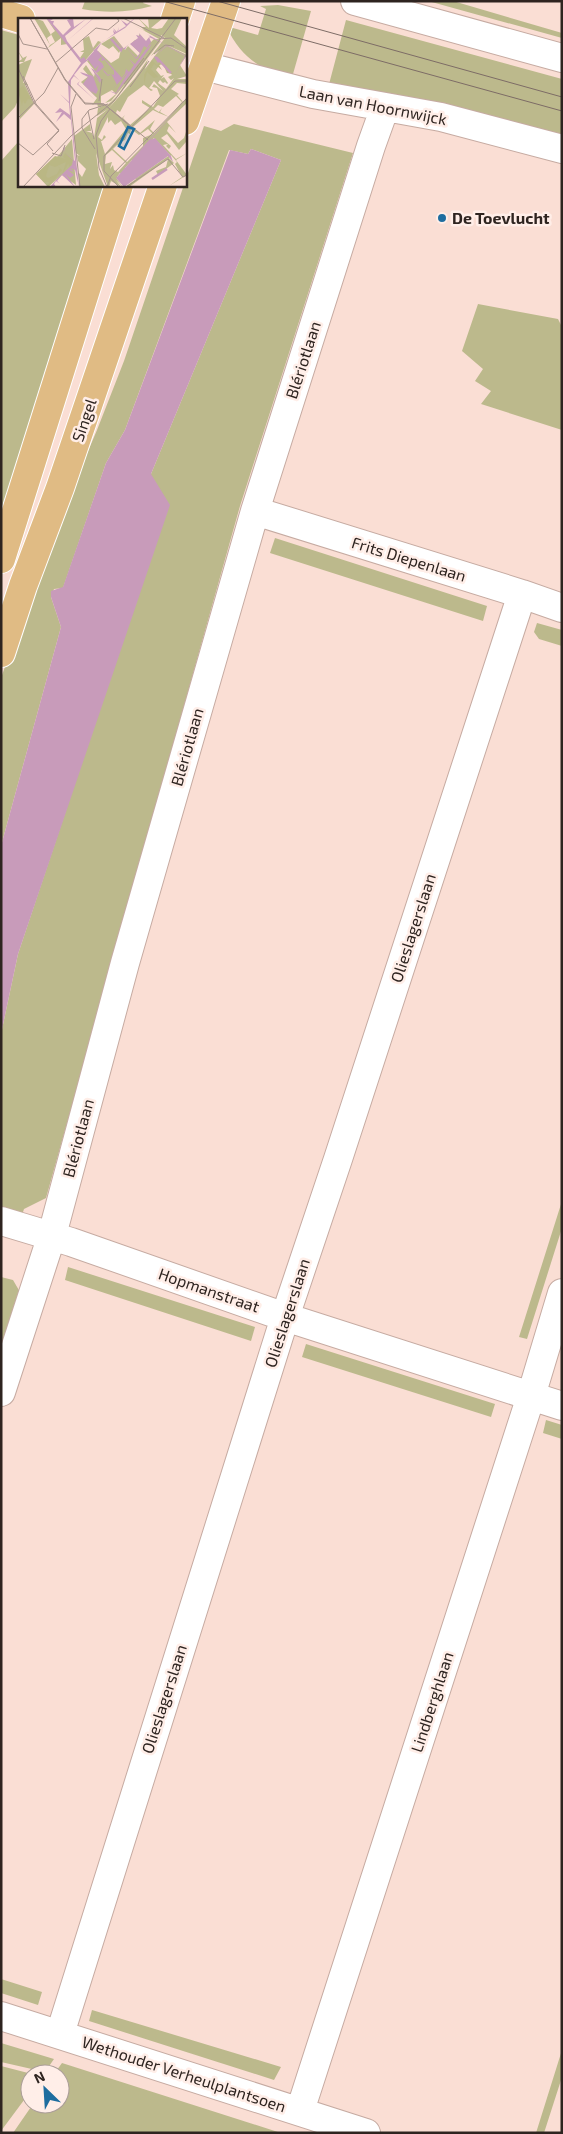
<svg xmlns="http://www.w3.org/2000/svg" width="563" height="2134" viewBox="0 0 563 2134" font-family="'Exo 2',sans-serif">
<rect width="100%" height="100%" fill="#faded4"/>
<path fill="#bcb98c" d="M85,1H144L143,3L152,6C128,13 106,13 82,9Z
M428,1H453L562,33V38Z
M278,5L311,11L291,81C259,67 242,59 226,26L258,35L266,9L260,6Z
M346,20L562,79V142L328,88Z
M1,30L19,35V98L15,107L1,122Z
M234,124L353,153L240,506L46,1198L24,1209L22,1215L1,1208V1034L18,954L96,720L151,474L281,160L251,149L248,154L229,150L125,430L106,463L63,588L54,589L51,597L61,627L1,846V678L46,550L97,430L124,361L204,126L221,131Z
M19,141V185H105L1,532V161Z
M478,304L558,319L562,327V430L481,404L491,391L475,381L483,369L462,351Z
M275,538L487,606L483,621L270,553Z
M537,623L562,630V646L539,639L534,632Z
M562,1201V1228L527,1339L519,1337Z
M68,1267L255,1327L251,1341L65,1280Z
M1,1277L13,1280L20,1292L1,1351Z
M306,1344L495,1404L491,1417L302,1357Z
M546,1420L562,1425V1439L543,1433Z
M1,1979L42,1992L38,2005L1,1993Z
M92,2010L281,2067L274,2080L89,2021Z
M1,2043L54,2059L45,2072L1,2062Z
M562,2050V2077L544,2133H536Z
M62,2063L281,2133H13L33,2104H60V2074H54Z
M1,2066L32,2074H30V2092L1,2131Z"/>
<path fill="#c89bba" d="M251,149L281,160L151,474L170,505L18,954L1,1034V846L61,627L51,597V591L63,587L106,463L125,430L230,150L248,154Z"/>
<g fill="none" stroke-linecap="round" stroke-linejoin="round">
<g stroke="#c6aba2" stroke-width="30">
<path id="minor" d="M355,1L562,58
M204,66L313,94L441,117L562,149
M255,511L522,594L562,608
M1,1221L71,1242L285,1317L562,1406
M1,1392L52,1235L125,963L255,511L371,146L385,107
M1,2016L366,2133
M60,2034L285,1317L338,1159L522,594
M300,2111L531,1396L562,1293"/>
</g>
<g stroke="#fff" stroke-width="30">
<path id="major" d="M1,13L21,19
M175,19L181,1
M185,121L226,1
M1,559L119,185
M1,653L23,586L60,488L163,185"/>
</g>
<use href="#minor" stroke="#fff" stroke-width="28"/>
<use href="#major" stroke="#e0bb84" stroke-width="28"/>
<path stroke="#7d6c66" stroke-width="1" d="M163,1L562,111
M217,1L562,97"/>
</g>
<circle fill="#1e6d9f" stroke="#ffeee8" stroke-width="2" cx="442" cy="218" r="5"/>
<g text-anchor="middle" stroke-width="5" stroke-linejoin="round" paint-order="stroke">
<g font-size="16" fill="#2e2420" stroke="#ffeee8">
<text transform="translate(373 105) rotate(11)" y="6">Laan van Hoornwijck</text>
<text transform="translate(303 360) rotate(-72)" y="6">Blériotlaan</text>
<text transform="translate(84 420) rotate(-71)" y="6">Singel</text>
<text transform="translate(409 559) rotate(17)" y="6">Frits Diepenlaan</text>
<text transform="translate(187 747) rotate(-74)" y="6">Blériotlaan</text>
<text transform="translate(413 928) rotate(-72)" y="6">Olieslagerslaan</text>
<text transform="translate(78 1138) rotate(-75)" y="6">Blériotlaan</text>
<text transform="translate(209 1290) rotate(19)" y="6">Hopmanstraat</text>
<text transform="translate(287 1313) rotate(-72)" y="6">Olieslagerslaan</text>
<text transform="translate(164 1699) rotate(-72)" y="6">Olieslagerslaan</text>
<text transform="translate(432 1702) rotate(-72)" y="6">Lindberghlaan</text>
<text transform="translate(184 2074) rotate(18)" y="6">Wethouder Verheulplantsoen</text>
</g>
<g font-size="16" font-weight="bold" fill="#2e2420" stroke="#ffeee8" text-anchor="start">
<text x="452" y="224">De Toevlucht</text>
</g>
</g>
<g transform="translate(18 18)">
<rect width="169" height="169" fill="#faded4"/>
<path d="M16,0L25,3L33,17L29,20L32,27L37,24L33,16L37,13L28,0L54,31L49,26L43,27V20L30,30L32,27ZM120,0L131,10L130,0H145L133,10L139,11L144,10L151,0H164L156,17L169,29V36L144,25L169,37L162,47L169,58L159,61H169V66L159,65L153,71L161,76L159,77L165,84L169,79V85L149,104L158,115L151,108L149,113L160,125L166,120L169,111L168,124L161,132L149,116L143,120L153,128L151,131L148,128L150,126L145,127L158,141L169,135L158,142L169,157L151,168L164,159L157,146L159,144L153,137L151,140L156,145L140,157L138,153L148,149L150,141L111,169H107L118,161L112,155L109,159L102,155L99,159L101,162L104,157L109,161L107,167L98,160L105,169L98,162L103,169L93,163L91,169H90L78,135L81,157L87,169H61V155L64,159L68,151L60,143L59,137L62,138L58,135L56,118L72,106L73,113H68L74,115L76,120L79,100L90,91L79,98L80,90L87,87L80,89L79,85L74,87L79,80L63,64L71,58L65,51L68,47L76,59L77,54L81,58L69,43L80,33L93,45L101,40L103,31L101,35L95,28L91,31L83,26L96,18L107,32L110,28L120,38L122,35L113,26L117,22L121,24V16L128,24L130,21L133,24L136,21H141L114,6L127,13L123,9H128ZM143,17L147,20L133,38L142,31L127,51L130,41L117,60L91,90L142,24ZM143,45L154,57L150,59L153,62L156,60L148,71L140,65L142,62L145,65L147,64L149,66L150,65L146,59L143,61L146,57L143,58L138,52ZM136,63L145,73L136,66L134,69L139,70L142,78L135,89L124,82V85L132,90L112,107L105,100L107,97L104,100L98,95L99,92L102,94L110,79L126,67L133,73L135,72L131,70ZM108,65L99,78L93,84L88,88L83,85V78L94,72L98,76L87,85L93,83ZM158,78L164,84L151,99L142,94L144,90L141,94L136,91L140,87L145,89ZM135,92L141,95L140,98L141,95L151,99L136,115L132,111L137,102L122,115L115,109ZM90,99V105L93,102L97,107L103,103L108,111L87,136L83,123H84L88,119L86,117L84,122L80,119ZM113,111L121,117L130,111L135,116L125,120V128L109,144L95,131L99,127L106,131L101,125L107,122L110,115L112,116ZM136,120L152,137L118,160L122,156L107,150L114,142L119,150L129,142L125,144L118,139L128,127L124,134L130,139L136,132L129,126ZM94,132L108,145L100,154L96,152L99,147L96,152L95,147L92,151L94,144L87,146L88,137ZM71,18L75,30L80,23L83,24L65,45L62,40L66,34H62L66,32L65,21ZM0,33L5,40L9,38L6,44L14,41L5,65L8,64L10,67H7L16,86L2,101L0,47L6,44H0L4,41ZM54,121L58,167L44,157L30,169L18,156L40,138Z" fill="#bcb98c" fill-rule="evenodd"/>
<path d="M134,42L139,47L143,43L155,56L149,55L145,46L141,47L144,52L136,46L133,51L140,59L136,60L129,54L126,66V57ZM5,68L14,82L10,81L7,86L5,83L4,88L0,72ZM47,135L55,142L54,146L52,149L50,146L44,157L48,144L37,149L31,147L28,158L30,160L39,156L42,150L39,148L44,152L30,169L31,164H26L18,156L37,138L48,141L45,139Z" fill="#bab784"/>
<path d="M28,0L35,1L32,3H36L35,6L45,17L53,9L49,2L55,0L56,9L68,1L47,18L49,23L73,2L76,0L49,23L63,41L66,39L68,42L76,33L70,24L76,32L83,25L96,16L95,12L98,15L95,10L99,14L101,9L100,13L108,8L103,2L109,6L117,0L107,10L84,24L79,32L104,60L107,56L100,49L107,56L108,51L111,54L116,47L111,41L117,46L129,30L126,28L120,40L118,41L108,29L107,32L95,19L105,31L111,26L108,29L118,40L122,35L112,26L120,20L118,17L122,18L121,15L128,23L132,18L129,16L168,38L162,48L169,56L162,48L157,57L167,38L149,28L137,38L142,43L140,45L136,39L149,27L131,19L133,24L128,32L134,25L131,31L98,76L91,73L98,75L110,54L96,70L99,67L95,59L93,56L90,58L86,54L85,51L90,57L92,56L96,57V53L87,42L83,43L84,38L80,42L84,45L86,49L79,55L76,53L82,59L83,62L82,65L73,54L82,64L73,50L78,53L81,47L77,51L70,42L65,46L56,57L65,66L70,59L64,56L62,54L75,58L80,72L78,76L73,73L79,80L62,63L60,66L77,82L59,66L62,63L56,58L53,62L52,87L61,169L55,143L57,152L52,150L56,154L50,152L56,157L52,160L47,155L57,169L44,157L39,163L42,166L38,163L36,166L38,169H32L41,159L54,147L55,142L46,134L45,130L47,129L46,134L57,143L53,102L46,96L38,104L44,94L37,95L42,90L52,97L51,85L42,76L51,84L50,64L63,45ZM169,81L132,122L137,120L153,138L155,144L150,138L106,169L98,160L129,125L97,159Z" fill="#c89bba"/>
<path fill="none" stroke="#c89bba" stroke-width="2.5" d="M93,21L103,32L104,30M138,39L153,55M134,161L149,151"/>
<path fill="none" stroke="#a8948c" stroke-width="1" d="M12,0L47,61L67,85L86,86L113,109M12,0L47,62L67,86H86L130,122M105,0L146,20M0,16L5,26L29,31M141,21L153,20L169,31M136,36L147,27L156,28M37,45L78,10L90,12L101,3L99,0M0,50L16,85L41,113L15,137L0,125M5,58L18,86L41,112L29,126L35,133M106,66L126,40M112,69L131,43M58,76L53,89L62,169M81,83L84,61M70,93L76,121M0,100L26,75L40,50M77,131L64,110V101L71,92L90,86M34,135L43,138L47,127M150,141L165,159L169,157M5,169L53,118L96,83L158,0M89,169L81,150L78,117L83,103L92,91M89,169L93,158L169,80M101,169L86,153V138L157,63H169M108,169L150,141"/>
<path fill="#1e6d9f" fill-opacity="0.15" stroke="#1e6d9f" stroke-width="2.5" d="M110,109L116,111L106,131L101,128Z"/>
<rect width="169" height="169" fill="none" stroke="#2e2420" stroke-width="2.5"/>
</g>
<rect width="563" height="2134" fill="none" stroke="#2e2420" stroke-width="5"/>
<g transform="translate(45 2089) rotate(335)"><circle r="24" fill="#ffeee8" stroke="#ab9d98"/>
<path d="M0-4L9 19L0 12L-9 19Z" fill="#1e6d9f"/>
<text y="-8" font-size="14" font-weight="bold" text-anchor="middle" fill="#2e2420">N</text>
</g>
</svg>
